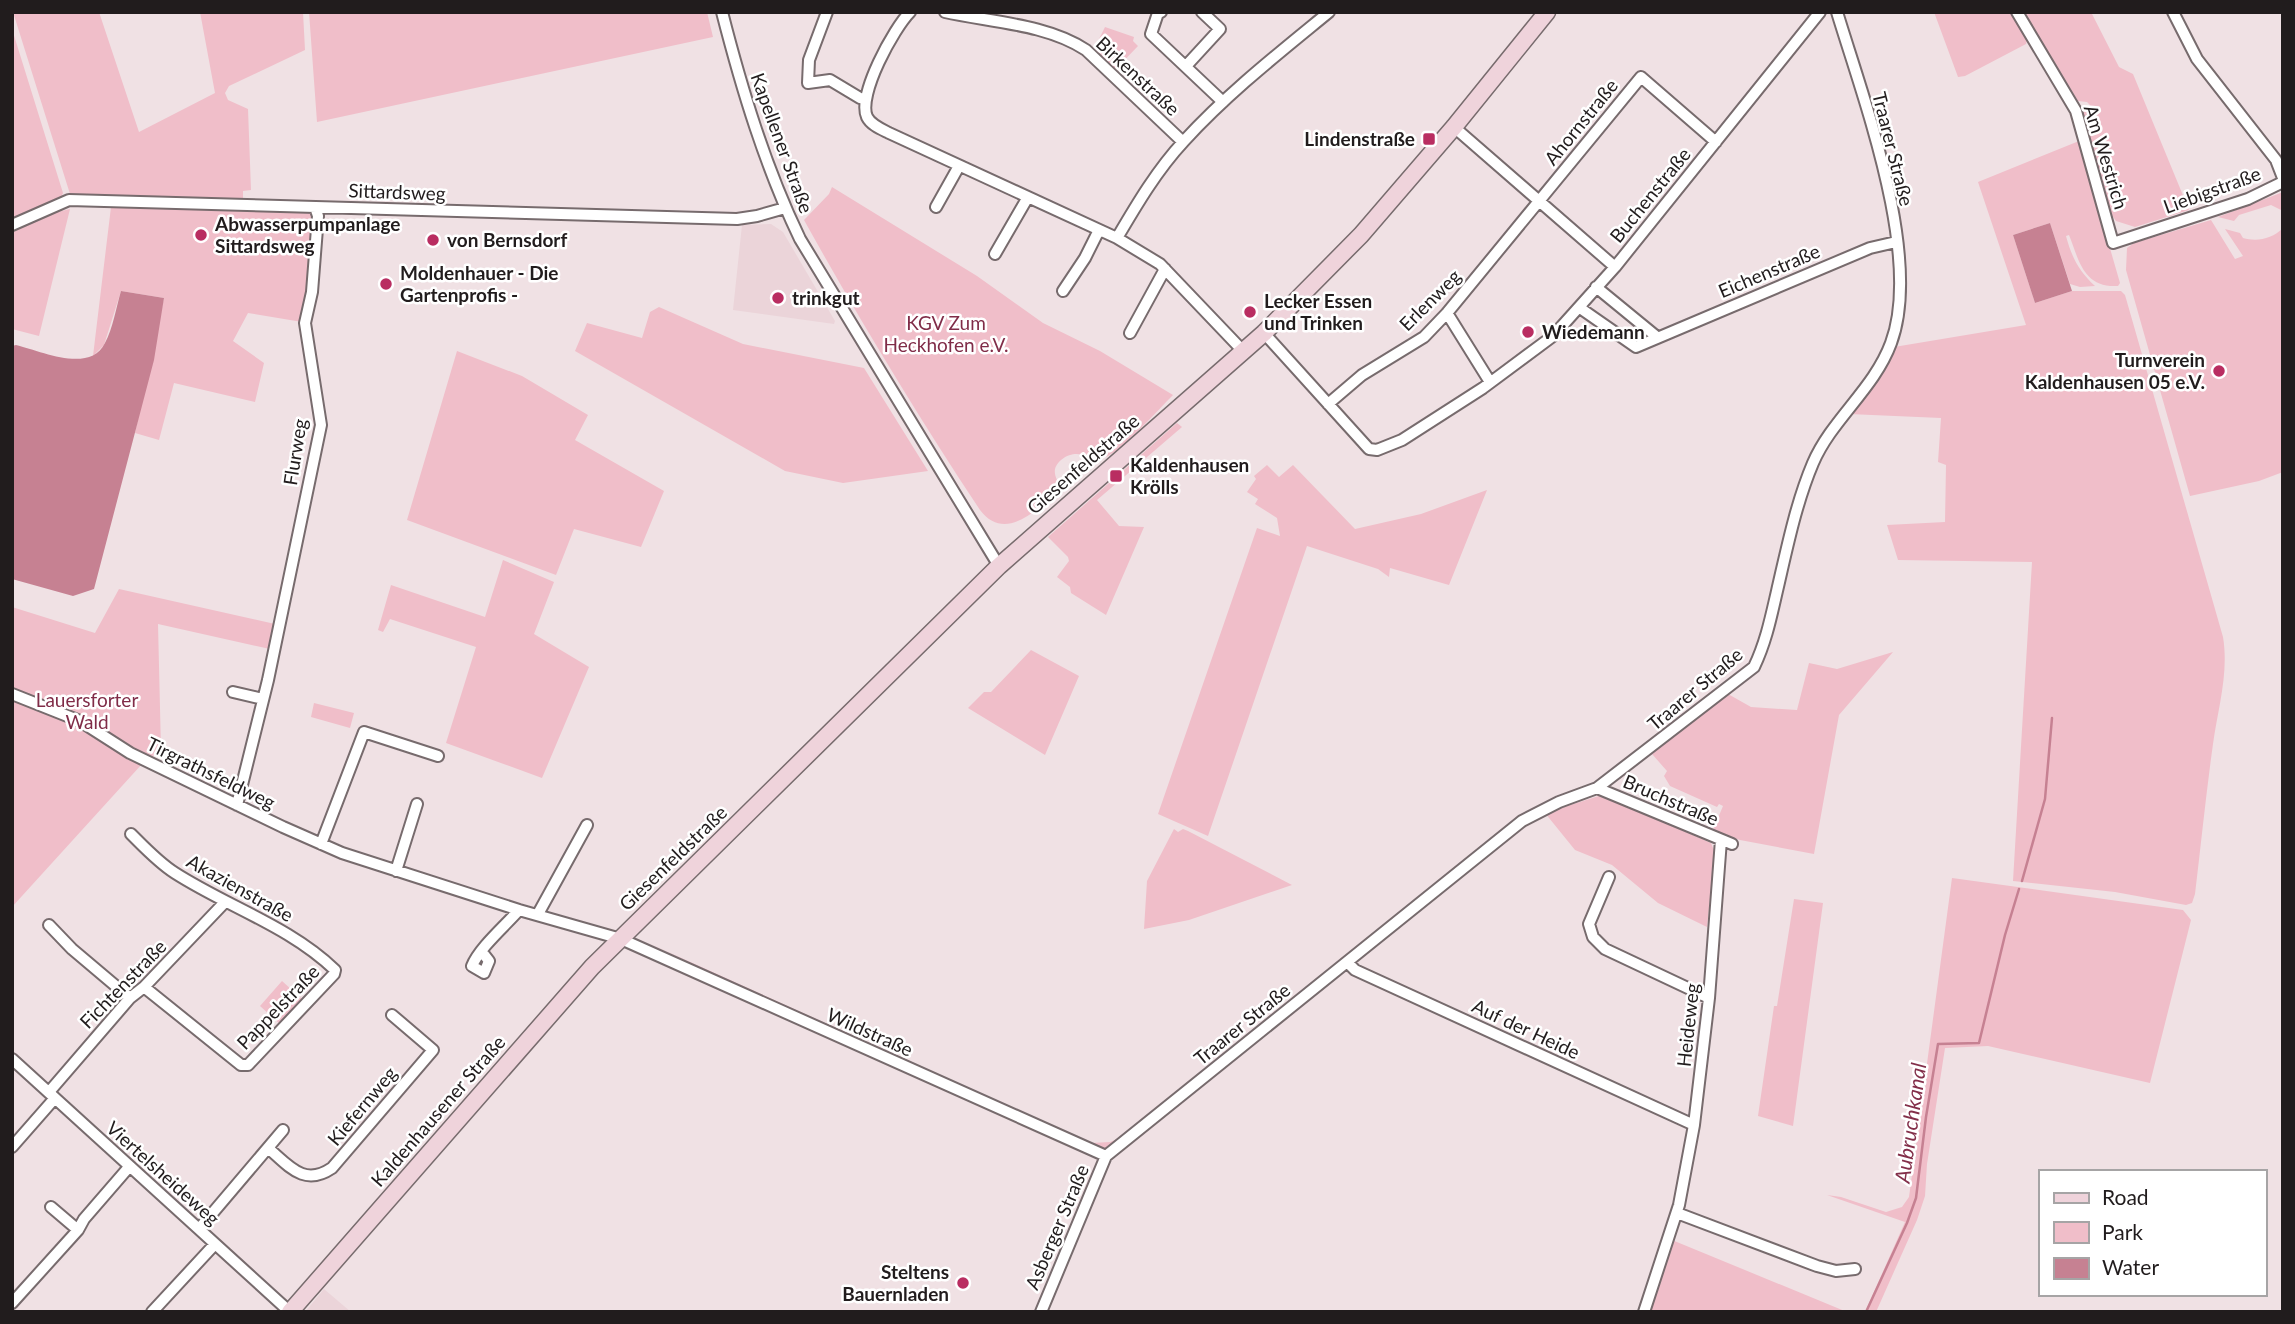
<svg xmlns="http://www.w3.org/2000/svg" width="2295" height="1324" viewBox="0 0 2295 1324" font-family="Lato,sans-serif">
<rect width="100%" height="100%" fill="#f0e1e4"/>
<path fill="#ebd4d9" d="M771,224L783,232L835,321L834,324L733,310L742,225Z
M324,1289L351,1312H305Z"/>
<path fill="#f0bec9" d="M13,12H99L139,132L215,93L200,12H303L305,50L229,86L225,93L228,100L248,109L251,190L243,191V202L74,196L70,194Z
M309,12H707L713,37L317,122Z
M1934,12H2010L2027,40L2026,44L1965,76L1958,77Z
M2024,12H2091L2119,67L2133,74L2189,210L2135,227L2116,221L2109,211L2106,192L2081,115V110L2088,109L2090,105L2087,102L2078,101Z
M1105,27L1134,37L1133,41L1138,46L1114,71L1093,51Z
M12,29L63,193L60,200L12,222Z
M2079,141L2120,283L2118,286C2083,288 2079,260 2069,235L2066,236C2072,258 2079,271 2095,286L2080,287L2070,284L2050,223L2013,235L2035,303L2072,291H2121L2125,295L2223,637C2229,673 2218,708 2213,744C2206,794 2201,844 2195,894L2192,903L2186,905L2115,892L2013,881L2032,562L1898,560L1887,525L1945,522L1946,465L1938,462L1941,418L1849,414L1894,347L2026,325L1978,182Z
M832,187L977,276L1043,323L1100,351L1173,395C1157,411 1126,446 1108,456C1092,464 1080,445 1061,460C1050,470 1056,477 1061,489C1038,508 1006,544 980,510C917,415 859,319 804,220L829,194Z
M2283,192V211L2271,205L2239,215L2234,221L2218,217Z
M111,207L313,213L315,218L308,293L302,322L248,313L233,341L264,363L255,402L174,383L159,440L135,433L164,298L121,291L104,345L93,356Z
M70,209L39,336L12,329V231L49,214Z
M2211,220L2235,259L2243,256L2225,229L2240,233L2243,238C2257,242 2272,239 2283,228V472L2259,481L2190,496L2126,270L2127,248L2134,243Z
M659,307L743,344L864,368L928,471L843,483L785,471L575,351L587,323L642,338L650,312Z
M457,351L522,376L588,415L575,440L664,491L641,547L574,529L556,575L407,520Z
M1177,423L1182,427L1097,500L1119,526L1144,527L1106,615L1071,593L1070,587L1057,577L1069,561L1068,557L1048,537Z
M1267,465L1279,477L1293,465L1355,529L1421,514L1487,490L1449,585L1390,568L1389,577L1378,569L1307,546L1208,836L1158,814L1257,528L1280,536L1277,518L1255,504L1258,499L1247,492L1256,479L1254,476Z
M503,560L554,582L534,634L589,667L542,778L446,743L476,647L390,619L383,632L378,630L391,585L485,617Z
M119,589L275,624L270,649L158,624L161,750L142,764L12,907V607L95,633Z
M1031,650L1079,676L1045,755L968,708L984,692H991Z
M1893,652L1839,715L1814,854L1740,840L1713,830L1723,806L1719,804L1717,807L1670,786L1664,776L1667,771L1652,754L1728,694L1751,707L1797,710L1809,663L1837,669Z
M314,703L354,713L350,728L311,717Z
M1602,795L1711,843L1715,853L1707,927L1658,903L1612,865L1575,850L1545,813Z
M1174,829L1178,832L1183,829L1188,831L1292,885L1189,920L1144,929L1147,881Z
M1952,878L2183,910L2191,920L2150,1083L1988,1046L1945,1048L1927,1164L1925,1196L1917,1220L1876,1312H1865L1905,1222L1827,1195L1841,1197L1886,1212L1902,1207L1909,1197Z
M1794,899L1823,903L1793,1126L1758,1116L1774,1006H1777Z
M646,942L1091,1143L1110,1142L1122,1137L1108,1149H1104L892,1056Z
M282,981L302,999L280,1024L260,1006Z
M1672,1240L1847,1312H1649Z"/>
<path fill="#c68192" d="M2050,223L2072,291L2035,303L2013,235Z
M121,291L164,298L154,360L94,589L73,596L12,579V346L16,345C41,351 90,374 105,343C113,328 116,308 121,291Z"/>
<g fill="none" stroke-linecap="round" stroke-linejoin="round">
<path stroke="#c68192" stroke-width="2.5" d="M2022,881L2045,799L2052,718
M1866,1312L1907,1223L1916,1198L1926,1117L1938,1044L1979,1043L2005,935L2019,889"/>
<g stroke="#776b6d" stroke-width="14">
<path id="minor" d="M722,12C742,90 765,166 800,239L999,566
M827,12L809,60L808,83L830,80L860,98L866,99
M910,12C894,28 857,95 867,117C871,125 881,129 889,133L1117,238L1160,264L1244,352
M945,12C990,22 1047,24 1086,50L1183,142
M1161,12L1158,13L1151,34L1223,102
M2017,12L2076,111L2113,243L2248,199L2283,182
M2173,12L2197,59L2276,160L2283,178
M1186,66L1220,29L1202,12
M1454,127L1615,267
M936,207L959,166
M12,225L69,200L737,219L757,216L785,208
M1117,238C1137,204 1157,170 1184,141C1228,93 1279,53 1329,12
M995,254L1028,197
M1596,287L1657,337
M1063,291L1085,258L1099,230
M1580,308L1636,347L1870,248L1896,242
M1447,313L1490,382
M1130,333L1165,269
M1264,333L1369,449L1377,450L1402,440L1483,388L1553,336L1615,267L1820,12
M1328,404L1362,375L1424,337L1447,313L1641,77L1716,142
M233,692L263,699
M12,694L80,721L130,753L283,827L342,853L519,910L621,939L1106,1156
M1597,788L1732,844
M237,805L268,680L321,425L305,323L312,292L318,216L315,207
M131,834C145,848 159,863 175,873C228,907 289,926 335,970L334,974L248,1065H241L144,987
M321,844L364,732L438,756
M396,871L417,804
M1609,877L1589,924L1593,937L1605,949L1709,998
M538,914L587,825
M49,925L72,949L130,998
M482,952L489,961L484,973L472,966C479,948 506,925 519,910
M1347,962L1355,970L1694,1125
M12,1059L290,1312
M49,1092L130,998L144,987L225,902
M12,1147L55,1098
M268,1148C289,1166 304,1187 332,1168L433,1050L392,1015
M51,1207L78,1230
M1677,1213L1817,1266L1836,1271L1855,1269
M199,1229L283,1130
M12,1303L78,1230L84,1219L129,1167
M152,1312L215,1244
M1041,1312L1106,1156L1522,821L1559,802L1597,788L1754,667C1766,642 1771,617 1777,591C1787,548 1796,503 1813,463C1832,419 1874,389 1891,343C1923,257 1863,98 1837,12
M1644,1312L1679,1205L1694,1125L1709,998L1721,840"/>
</g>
<g stroke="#776b6d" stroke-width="19">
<path id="secondary" d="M290,1312L592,967L999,566L1264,333L1361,235L1454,127L1547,12"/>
</g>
<use href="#minor" stroke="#fff" stroke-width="10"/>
<use href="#secondary" stroke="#efd3db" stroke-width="16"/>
</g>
<g fill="#b92d61" stroke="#fff" stroke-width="2.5">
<rect x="1422" y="132" width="14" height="14" rx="3.5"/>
<circle cx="201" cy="235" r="7"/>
<circle cx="433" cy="240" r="7"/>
<circle cx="386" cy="284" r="7"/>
<circle cx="778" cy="298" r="7"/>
<circle cx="1250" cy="312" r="7"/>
<circle cx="1528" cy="332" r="7"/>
<circle cx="2219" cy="371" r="7"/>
<rect x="1109" y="469" width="14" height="14" rx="3.5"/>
<circle cx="963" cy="1283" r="7"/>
</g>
<g text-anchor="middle" stroke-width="5" stroke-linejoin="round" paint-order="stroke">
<g font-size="19" fill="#211c1d" stroke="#fff">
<text transform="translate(1138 76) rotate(43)" y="7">Birkenstraße</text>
<text transform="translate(1581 122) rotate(-51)" y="7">Ahornstraße</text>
<text transform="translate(782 143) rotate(70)" y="7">Kapellener Straße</text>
<text transform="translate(1893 149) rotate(76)" y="7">Traarer Straße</text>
<text transform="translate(2106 157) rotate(73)" y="7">Am Westrich</text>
<text transform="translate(2212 190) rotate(-20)" y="7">Liebigstraße</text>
<text transform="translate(397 192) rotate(2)" y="7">Sittardsweg</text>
<text transform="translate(1650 195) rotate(-51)" y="7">Buchenstraße</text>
<text transform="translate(1769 271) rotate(-23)" y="7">Eichenstraße</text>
<text transform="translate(1430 300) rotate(-45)" y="7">Erlenweg</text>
<text transform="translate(295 452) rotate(-81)" y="7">Flurweg</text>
<text transform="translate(1083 464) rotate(-41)" y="7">Giesenfeldstraße</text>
<text transform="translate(1695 689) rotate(-40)" y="7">Traarer Straße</text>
<text transform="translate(211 773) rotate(26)" y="7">Tirgrathsfeldweg</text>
<text transform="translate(1671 800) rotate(23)" y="7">Bruchstraße</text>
<text transform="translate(673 858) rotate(-44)" y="7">Giesenfeldstraße</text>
<text transform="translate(240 888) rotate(29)" y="7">Akazienstraße</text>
<text transform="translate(123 984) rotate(-46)" y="7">Fichtenstraße</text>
<text transform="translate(278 1007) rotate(-46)" y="7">Pappelstraße</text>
<text transform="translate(1242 1024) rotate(-39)" y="7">Traarer Straße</text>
<text transform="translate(1688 1025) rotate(-84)" y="7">Heideweg</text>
<text transform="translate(1526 1029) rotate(25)" y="7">Auf der Heide</text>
<text transform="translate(870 1032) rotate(24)" y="7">Wildstraße</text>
<text transform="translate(362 1106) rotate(-50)" y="7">Kiefernweg</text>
<text transform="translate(438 1111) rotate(-49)" y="7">Kaldenhausener Straße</text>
<text transform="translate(163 1173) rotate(42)" y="7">Viertelsheideweg</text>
<text transform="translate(1057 1227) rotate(-67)" y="7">Asberger Straße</text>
</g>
<g font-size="19" font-weight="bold" fill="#211c1d" stroke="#fff" text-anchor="start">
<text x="1415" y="146" text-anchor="end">Lindenstraße</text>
<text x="215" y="231">Abwasserpumpanlage<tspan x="215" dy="22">Sittardsweg</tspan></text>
<text x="447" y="247">von Bernsdorf</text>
<text x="400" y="280">Moldenhauer - Die<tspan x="400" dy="22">Gartenprofis -</tspan></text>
<text x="792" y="305">trinkgut</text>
<text x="1264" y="308">Lecker Essen<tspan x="1264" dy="22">und Trinken</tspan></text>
<text x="1542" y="339">Wiedemann</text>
<text x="2205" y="367" text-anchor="end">Turnverein<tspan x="2205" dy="22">Kaldenhausen 05 e.V.</tspan></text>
<text x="1130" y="472">Kaldenhausen<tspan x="1130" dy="22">Krölls</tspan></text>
<text x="949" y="1279" text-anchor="end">Steltens<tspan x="949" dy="22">Bauernladen</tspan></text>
</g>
<g font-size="19" fill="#802c48" stroke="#fff">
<text x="946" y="330">KGV Zum<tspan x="946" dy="22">Heckhofen e.V.</tspan></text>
<text x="87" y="707">Lauersforter<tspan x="87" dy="22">Wald</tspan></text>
</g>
<g font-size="21" font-style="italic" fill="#832f4a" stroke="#fff">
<text transform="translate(1911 1123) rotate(-82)" y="7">Aubruchkanal</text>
</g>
</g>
<rect width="2295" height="1324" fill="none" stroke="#211c1d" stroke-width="28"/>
<rect x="2039" y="1170" width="228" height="126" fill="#ffffff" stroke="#a6a4a5" stroke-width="2"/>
<rect x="2054" y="1193" width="35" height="10" fill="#efd3db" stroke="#a6a4a5" stroke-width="2"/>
<text x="2102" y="1205" font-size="21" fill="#211c1d">Road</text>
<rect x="2054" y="1222" width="35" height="21" fill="#f0bec9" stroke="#a6a4a5" stroke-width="2"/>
<text x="2102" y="1240" font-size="21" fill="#211c1d">Park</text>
<rect x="2054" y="1258" width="35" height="21" fill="#c68192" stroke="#a6a4a5" stroke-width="2"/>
<text x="2102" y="1275" font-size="21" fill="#211c1d">Water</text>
</svg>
